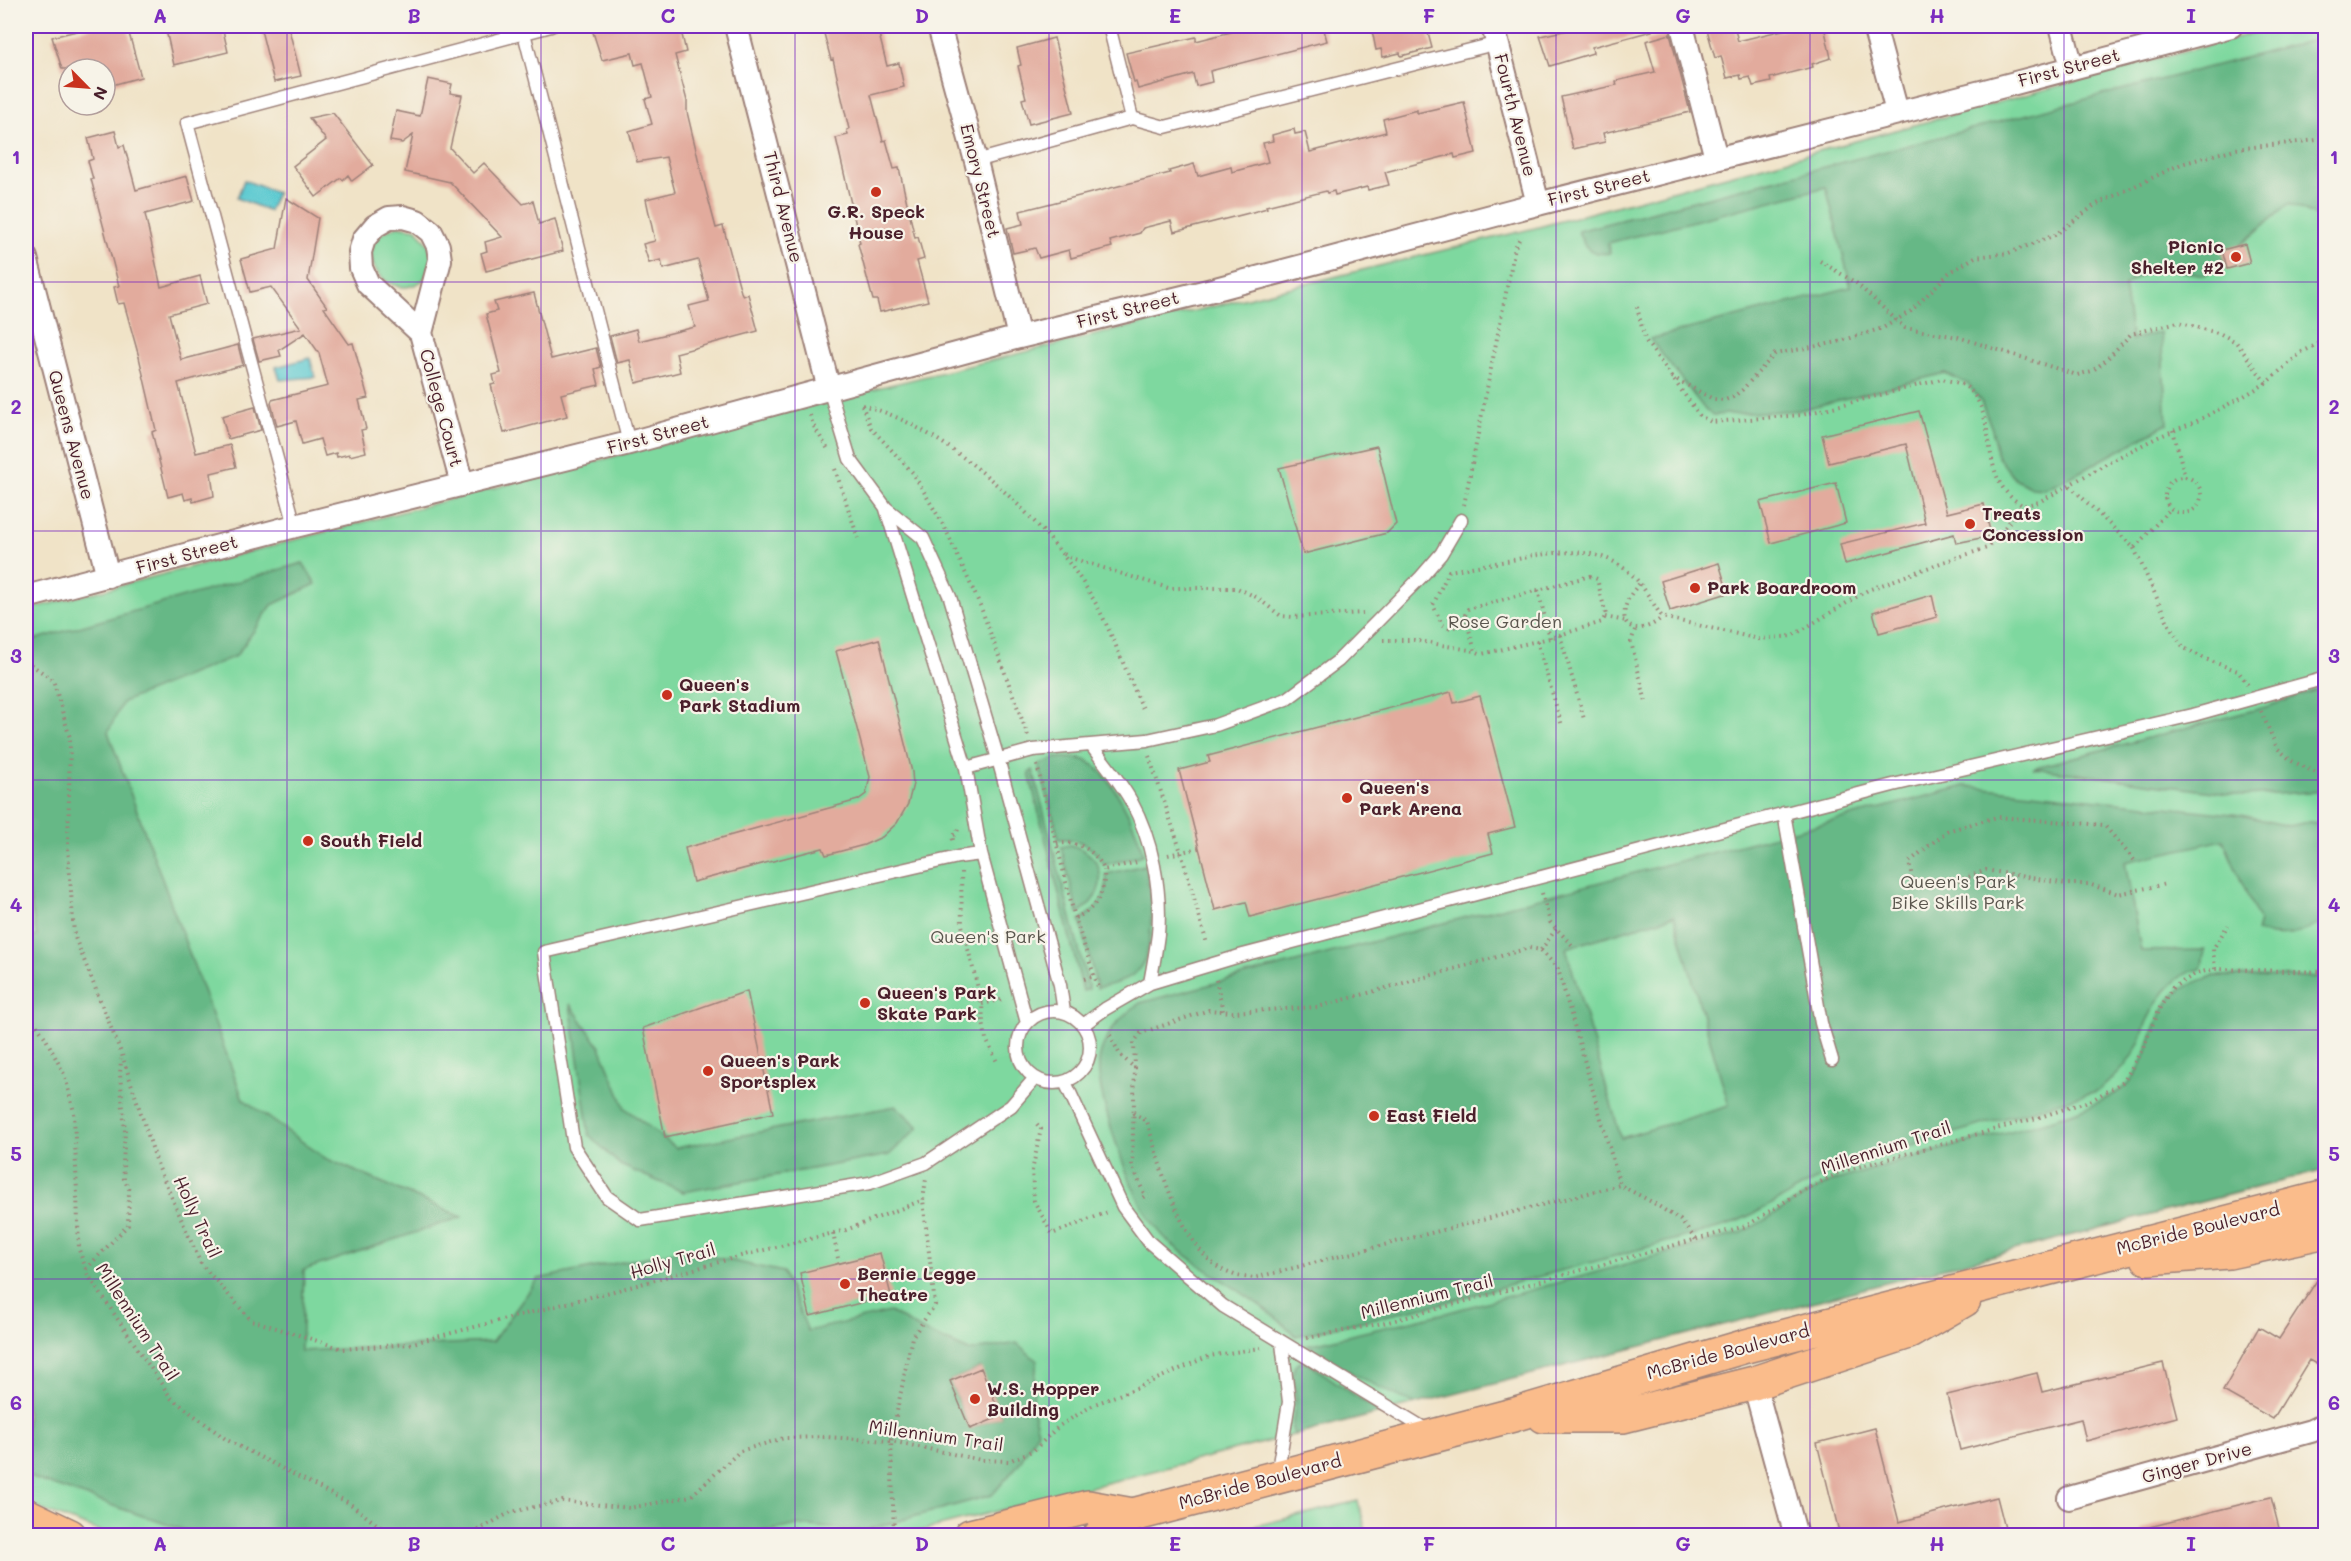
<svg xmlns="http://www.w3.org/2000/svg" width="2351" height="1561" viewBox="0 0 2351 1561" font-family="Mali,sans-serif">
<rect width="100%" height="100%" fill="#f7f3e8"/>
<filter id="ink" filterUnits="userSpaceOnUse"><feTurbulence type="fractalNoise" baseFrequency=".0167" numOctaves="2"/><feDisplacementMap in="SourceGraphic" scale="12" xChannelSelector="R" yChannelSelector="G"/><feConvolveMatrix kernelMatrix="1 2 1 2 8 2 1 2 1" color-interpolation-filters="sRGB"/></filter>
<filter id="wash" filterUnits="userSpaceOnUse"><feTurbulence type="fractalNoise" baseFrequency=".008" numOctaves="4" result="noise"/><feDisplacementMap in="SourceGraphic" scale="24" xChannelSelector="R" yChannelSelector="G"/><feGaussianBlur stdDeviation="1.35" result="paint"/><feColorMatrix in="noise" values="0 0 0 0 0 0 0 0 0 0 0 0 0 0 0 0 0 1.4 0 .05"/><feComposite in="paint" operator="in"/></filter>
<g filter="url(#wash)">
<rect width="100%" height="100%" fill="#f0e3c7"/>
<path fill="#7ed89f" stroke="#647c65" stroke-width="1.5" d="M2279,26H2325V1170L904,1535L113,1536L26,1504V610L861,392L1535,228Z
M398,226L417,229L434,252C431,260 429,272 424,279C421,282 415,285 411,286C383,293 356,255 381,234C385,231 393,228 398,226Z
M1358,1501L1367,1535H1218Z"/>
<path fill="#66b886" stroke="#586c58" stroke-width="1.5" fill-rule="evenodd" d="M2325,37V220L2289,204L2205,275L2154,267L2124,286L2132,340L2161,332L2167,424L2078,473L2044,489L2032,488L2016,480L1997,456L1992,429L1981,401L1968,384L1945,373L1800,410L1713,415L1706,411L1650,339L1851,287L1826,187L1608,243L1610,253C1591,256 1584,248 1578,231Z
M303,563L316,584L272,605L236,656L123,702L108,732L243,1099L325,1158L462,1217L304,1270L301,1351L492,1342L538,1279L681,1250L783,1272L808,1331L890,1312L921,1330L969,1351L1017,1343L1037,1361L1032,1408L1038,1431L1018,1465L992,1495L862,1531L798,1525L742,1536L198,1535L26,1476V939L37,936L26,879V642ZM980,1368L1001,1416L970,1429L950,1381Z
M2325,687V791L2244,796L2033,768L2266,707Z
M1056,758C1065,758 1076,757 1085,760C1111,771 1138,829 1143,855L1104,865C1095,848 1079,837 1059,839L1039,765Z
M1033,770L1089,989L1083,991L1029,773Z
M1965,786L2241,815L2288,826L2309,822L2325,824V920C2302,936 2283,939 2256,932L2259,921L2223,840L2125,862L2141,951L2205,950L2201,969C2174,973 2158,997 2147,1021C2143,1030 2142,1039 2137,1047C2126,1068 2115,1078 2097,1091L1848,1164C1805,1182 1769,1210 1725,1226L1442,1303L1296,1336C1266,1305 1228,1286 1193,1260C1185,1254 1175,1248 1168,1241C1159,1232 1149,1219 1143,1208C1127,1178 1092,1087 1100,1056C1106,1032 1120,1017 1140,1003ZM1674,916L1729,1106L1621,1138L1566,948Z
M1070,845C1108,854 1110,894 1078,913L1061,847Z
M1145,865C1151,891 1158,952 1136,972C1125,982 1111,985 1097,988L1080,920C1096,911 1110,894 1106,874Z
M2213,976L2325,977V1170L1416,1404C1378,1388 1342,1370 1308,1345L1446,1313L1741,1233C1773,1217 1801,1196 1833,1181C1880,1167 1926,1153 1973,1141C2017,1129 2077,1116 2116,1093C2154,1070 2146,1020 2176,994C2187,984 2200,981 2213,976Z
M570,1004L600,1047L625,1108L676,1148L896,1106L919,1127L889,1155L683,1192L620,1165L589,1135Z
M1300,1361L1311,1365L1380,1413L1295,1435L1292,1429L1296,1400L1293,1375L1294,1367Z"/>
<path fill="#5dcad1" stroke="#54747e" stroke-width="1.5" d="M244,180L277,193L269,211L237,198Z
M310,358L315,377L280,380L276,367Z"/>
<g id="blocks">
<path fill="#e2ab9d" d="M97,26H127L141,77L105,87V69H62L52,37Z
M165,26H222L228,52L174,65Z
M260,26H288L301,76L274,82Z
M591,26H680L686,52L675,55L687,101V112L702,175L716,228L723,226L741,292L743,296L748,294L758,331L676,353L680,372L636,383L630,360L617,363L610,336L636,329L639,341L695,327L689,306L709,301L698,260L663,269L661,260L649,263L643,244L655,241L646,199L675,192L666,157L637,162L629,131L652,124L645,99L652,97L643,63L635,65L632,53L602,60Z
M822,26H877L887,66L899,63L904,87L871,95L883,141L886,140L894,169L899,168L915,238L918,237L924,259L917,261L928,301L880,312L877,300H873L858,244L860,243L836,138L848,135L847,130L849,129L833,59L831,60Z
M1245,26H1323L1327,41L1210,71L1212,82L1196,86L1193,74L1138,89L1136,82H1134L1126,53L1196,37V41L1231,32L1230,29Z
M1390,26H1426L1432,48L1401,56L1400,53L1383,57L1381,49L1376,50L1372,30Z
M1586,26H1651L1652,31L1592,47L1593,53L1550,66L1540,36Z
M1706,26H1734L1738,41L1799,26H1824L1831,58L1812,64L1813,67L1770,78L1771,82L1753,86L1750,77L1741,79L1740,75L1727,78L1721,56L1715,58Z
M1670,34L1690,112L1603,133L1605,142L1573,149L1561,97L1617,85L1616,81L1655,72L1646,41Z
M1054,38L1073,113L1029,124L1022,99L1026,98L1018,66L1021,65L1017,48Z
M428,79L452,84L450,93L462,95L450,148L473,173L484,163L523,204L533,201L539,224L555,219L563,251L486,271L481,253L487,251L485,242L502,237L450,182L405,172L413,135L402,143L390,141L396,111L420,116Z
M1464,102L1476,153L1455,158L1454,154L1385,172L1389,185L1368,190L1367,187L1335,195L1334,191L1327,193L1326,191L1266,206L1267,208L1249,213L1174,232L1171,221L1143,228L1140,233L1110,241L1112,247L1071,258L1069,250L1039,258L1035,248L1013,253L1007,228L1023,224L1020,211L1170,173L1169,171L1194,164L1198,176L1231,167L1232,172L1268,162L1263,143L1273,141L1272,135L1294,129L1295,134L1305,132L1310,152L1386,132L1383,119L1417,110V113Z
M333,113L373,165L352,181L348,175L343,180L341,178L316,197L293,166L326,140L309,118Z
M115,131L119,147L124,145L136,190L187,176L194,201L145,214L161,287L200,276L207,304L169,314L181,360L238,345L243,365L178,383L196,453L230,445L236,467L211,473L214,496L193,502L192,498L185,500L183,493L168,497L152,432L156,430L139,357L124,303L118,304L114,287L119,286L91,179H93L88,161L93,159L88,138Z
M286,198L318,218L308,280L327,307L324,308L349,344L353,343L368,398L359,400L366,429L361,430L366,452L350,456L349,454L337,457L336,453L325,456L320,439L302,444L296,421L277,426L271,403L272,400L328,386L319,353L305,333L279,350L281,356L259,361L253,339L301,328L271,287L250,292L241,259L277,249Z
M2245,244L2250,263L2227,269L2222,250Z
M534,293L551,359L596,348L601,367L595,369L599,385L561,394L567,416L504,433L491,385L495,384L493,375L501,373L486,314L497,311L494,302Z
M255,407L261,430L228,439L222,416Z
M1919,411L1947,513L1984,504L1991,536L1956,543L1954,534L1845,564L1840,544L1925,523L1906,444L1829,463L1822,435Z
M1377,446L1396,524L1387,533L1303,554L1279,468Z
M1836,483L1846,523L1771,543L1760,502Z
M1719,563L1728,593L1670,611L1661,581Z
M1932,595L1937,617L1879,633L1873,612Z
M879,639L912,772L913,784L908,804L897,823L882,837L864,845L826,855L823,848L693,882L685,848L858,800L866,794L870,777L836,651Z
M1451,692L1454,703L1480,696L1515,827L1488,834L1493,853L1250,917L1246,902L1215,910L1179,770L1210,762L1208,756Z
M747,991L773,1113L665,1137L643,1028Z
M880,1253L891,1295L810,1316L800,1273Z
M2325,1268V1369L2309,1360L2273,1419L2223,1391L2259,1327L2279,1339Z
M2163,1363L2177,1417L2086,1441L2081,1419L1960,1450L1947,1395L2037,1373L2042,1392Z
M981,1368L1001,1416L970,1429L950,1381Z
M1875,1428L1899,1522L1997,1497L2007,1536H1840L1817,1443Z
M2271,1497L2281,1536H2142L2141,1529Z"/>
</g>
</g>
<g filter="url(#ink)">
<use href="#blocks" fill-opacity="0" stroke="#9d8179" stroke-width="1.5"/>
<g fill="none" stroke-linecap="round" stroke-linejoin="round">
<g stroke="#9d8179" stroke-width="15">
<path id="service" d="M524,33L629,443
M1132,118L1165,127L1498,43
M976,161L1132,118L1109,26
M829,389L850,459L886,508L923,538L950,597L998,759L1060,985L1064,1012
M886,509L966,768L981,854L1027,1023
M295,526L187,123L551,26
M1091,745C1104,763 1120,781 1131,801C1152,839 1162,890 1158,934C1156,950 1153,967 1150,983
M966,768L1033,750L1147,740L1216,725L1287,699L1338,661L1421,577L1441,554L1461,520
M1784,813L1821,1023L1832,1060
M981,854L958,857L544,952L574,1147L607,1197L640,1220L870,1183L926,1163L1011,1106L1035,1078
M1018 1047a36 36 0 1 1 72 0a36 36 0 1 1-72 0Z
M1083,1025L1105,1009L1150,983L1243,955L1893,785L2193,715L2326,678
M1065,1082L1123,1207L1149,1242L1223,1306L1430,1432
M1277,1476L1289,1402L1282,1343"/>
</g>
<g stroke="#9d8179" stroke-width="26">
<path id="minor" d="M736,26L829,389
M939,26L976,161L1019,337
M1493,26L1538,204
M1682,26L1716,158
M1874,26L1897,112
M2061,26L2072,67
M26,258L108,576
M421,333L440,260L438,246L431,232L417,221L403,217L389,218L375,226L364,239L360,252L361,268L368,284L421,333L462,484
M26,597L295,526L629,443L1019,337L1212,290L1514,210L1985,91L2231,26
M1754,1383L1796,1536
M2069,1498L2311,1431L2326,1424"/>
</g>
<g stroke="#9d8179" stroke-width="36">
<path id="primary" d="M2148,1258L2229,1252L2326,1231
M1544,1416H1623L1754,1383L1909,1332L1964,1300
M26,1515L70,1536
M970,1536L1088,1507L1133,1515
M1100,1536L1133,1515L1513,1415L1746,1346L2326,1197"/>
</g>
<path stroke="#9d8179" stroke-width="4" stroke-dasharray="1.5 4.5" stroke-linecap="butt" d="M1820,261L1856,283L1905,328L1958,337L2077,375L2092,371L2104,362L2131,334L2178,322L2221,334L2236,342L2266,383
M1637,307L1645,340L1700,416L1711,422L1802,415L1942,379C1949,381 1959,382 1965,386C1998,411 1980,464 2008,494C2012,499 2018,502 2023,506
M1672,377L1713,399L1725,400L1733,397L1742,390L1775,354L1838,342L1883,328L1911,311L1949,273L1975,257L2009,253L2055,235L2095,205L2181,164L2235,149L2326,139
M862,405C950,428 1050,524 1095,602C1114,637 1127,675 1144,711
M862,405L871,428L913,473L945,528L980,605L1028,736
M810,415L813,425L829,451
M2173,430L2185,477
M835,469L858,538
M2165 495a18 18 0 1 1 36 0a18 18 0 1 1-36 0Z
M2070,486L2134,548L2171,508
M1464,505L1515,247L1521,236
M2134,548L2171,629L2184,648L2208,660L2238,671L2248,685
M1064,554L1071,558L1168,588H1237L1256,597L1281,616L1293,617L1363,613
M1590,576L1597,579L1606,615L1602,622L1550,638L1482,654L1475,651L1465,615L1468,609Z
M1639,584C1634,590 1628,597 1626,605C1617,634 1647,633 1662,617
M1538,590L1550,638
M1605,617L1626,621
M26,624L29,663
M1467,624L1449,628L1442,624L1433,605L1449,571C1472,567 1495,563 1518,559C1559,551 1599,544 1632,575C1644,586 1653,604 1662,617L1759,639L1792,636L1868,590L1943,562L1987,548L2023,506L2039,502L2113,460L2158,437L2195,422L2244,396L2266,383L2302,352L2326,340
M1635,630L1631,642L1646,702
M1560,635L1584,719
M1383,640H1414L1475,651
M1537,641L1562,726
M26,661L53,680L70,738L68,848L74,935L122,1055L158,1166L201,1264L251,1320L343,1349L409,1344L637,1285L748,1254L846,1230L923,1200L926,1179
M2261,711L2277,748L2292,761L2326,778
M1149,756L1181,852L1207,944
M1037,765L1075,918L1098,987
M953,840L952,836L956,834L959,827
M1057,844C1077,840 1096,850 1104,870L1137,862
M1168,855L1199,848
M2134,860L2104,825L1997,817L1947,831L1909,862L1914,887L1953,883L1986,870L2066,884H2089L2118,894L2166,884
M961,872L962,925L982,1004L983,1022L986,1039L998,1064
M1542,893L1550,922L1572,945
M1075,918C1096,910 1106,891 1104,870
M1541,950L1556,929
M2215,969L2213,949L2228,925
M1084,979L1095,976
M1216,980L1223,1011
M982,1004L1005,999
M26,1011L45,1037L65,1076L74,1112L79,1250L88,1275L171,1398L227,1440L349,1503L392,1536
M1110,1035L1120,1055L1135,1068L1132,1165L1145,1196L1142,1198
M1135,1068L1134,1042L1141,1033L1209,1010L1233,1012L1318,1007L1529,948L1541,950L1558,969L1620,1185
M1133,1113L1147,1121C1160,1165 1183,1259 1232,1274C1238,1277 1247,1277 1254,1278L1620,1185L1652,1202L1680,1220L1696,1240
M1037,1124L1041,1129L1032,1171L1034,1201L1052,1234L1108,1212
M833,1233L839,1263
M86,1269L128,1225L129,1189L124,1179L123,1163L125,1132L120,1074L121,1059
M1307,1338L1388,1322L1746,1226L1802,1191L1840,1172L2040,1117L2092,1100L2124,1081L2144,1046L2158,1011L2172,988L2197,973L2215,969L2326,972
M467,1536L511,1512L562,1501L630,1508L691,1496L740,1451L784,1438L825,1437L891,1441L981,1460L1009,1461L1034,1450L1059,1426L1095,1404L1139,1387L1209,1356L1261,1348
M894,1536L891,1441L912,1337L935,1305L923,1200"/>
<use href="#service" stroke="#fff" stroke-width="12"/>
<use href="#minor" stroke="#fff" stroke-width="22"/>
<use href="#primary" stroke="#fabc8b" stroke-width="33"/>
</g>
</g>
<path fill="none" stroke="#7b2cbf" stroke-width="1.5" stroke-opacity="0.55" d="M287,26V1536M541,26V1536M795,26V1536M1049,26V1536M1302,26V1536M1556,26V1536M1810,26V1536M2064,26V1536M26,282H2326M26,531H2326M26,780H2326M26,1030H2326M26,1279H2326"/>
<g fill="#c8321e" stroke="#f7f3e8" stroke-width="2">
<circle cx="876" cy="192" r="6"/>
<circle cx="2236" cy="257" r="6"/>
<circle cx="1970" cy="524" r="6"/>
<circle cx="1695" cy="588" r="6"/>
<circle cx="667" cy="695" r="6"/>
<circle cx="1347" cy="798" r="6"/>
<circle cx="308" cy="841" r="6"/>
<circle cx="865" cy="1003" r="6"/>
<circle cx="708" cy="1071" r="6"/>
<circle cx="1374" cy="1116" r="6"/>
<circle cx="845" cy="1284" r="6"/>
<circle cx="975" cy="1399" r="6"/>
</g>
<g text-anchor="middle" stroke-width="4.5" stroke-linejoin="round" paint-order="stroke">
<g font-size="18" fill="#4a1f2b" stroke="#f7f3e8">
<text transform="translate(2069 68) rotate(-15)" y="6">First Street</text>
<text transform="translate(1515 115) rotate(76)" y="6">Fourth Avenue</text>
<text transform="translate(980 181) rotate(76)" y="6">Emory Street</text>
<text transform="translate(1599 188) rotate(-14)" y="6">First Street</text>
<text transform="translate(783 207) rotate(76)" y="6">Third Avenue</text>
<text transform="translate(1128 310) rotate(-14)" y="6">First Street</text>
<text transform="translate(441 408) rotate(75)" y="6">College Court</text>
<text transform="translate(71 435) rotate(75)" y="6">Queens Avenue</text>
<text transform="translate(658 435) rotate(-15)" y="6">First Street</text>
<text transform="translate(187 555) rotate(-15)" y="6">First Street</text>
<text transform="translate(1886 1148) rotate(-18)" y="6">Millennium Trail</text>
<text transform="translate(197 1217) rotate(65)" y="6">Holly Trail</text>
<text transform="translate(2198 1229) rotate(-14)" y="6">McBride Boulevard</text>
<text transform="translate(673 1261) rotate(-16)" y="6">Holly Trail</text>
<text transform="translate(1427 1297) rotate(-14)" y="6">Millennium Trail</text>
<text transform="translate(137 1322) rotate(57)" y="6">Millennium Trail</text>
<text transform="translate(1728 1352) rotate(-15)" y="6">McBride Boulevard</text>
<text transform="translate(936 1436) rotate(8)" y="6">Millennium Trail</text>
<text transform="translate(2197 1463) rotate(-15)" y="6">Ginger Drive</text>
<text transform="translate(1260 1482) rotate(-15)" y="6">McBride Boulevard</text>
</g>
<g font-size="18" font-weight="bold" fill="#4a1f2b" stroke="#f7f3e8" text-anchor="start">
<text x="876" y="218" text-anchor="middle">G.R. Speck<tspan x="876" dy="21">House</tspan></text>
<text x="2224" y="253" text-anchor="end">Picnic<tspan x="2224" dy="21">Shelter #2</tspan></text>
<text x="1982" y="520">Treats<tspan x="1982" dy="21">Concession</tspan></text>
<text x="1707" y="594">Park Boardroom</text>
<text x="679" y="691">Queen's<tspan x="679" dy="21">Park Stadium</tspan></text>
<text x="1359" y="794">Queen's<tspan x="1359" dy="21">Park Arena</tspan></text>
<text x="320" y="847">South Field</text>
<text x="877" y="999">Queen's Park<tspan x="877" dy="21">Skate Park</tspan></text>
<text x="720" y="1067">Queen's Park<tspan x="720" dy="21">Sportsplex</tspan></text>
<text x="1386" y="1122">East Field</text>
<text x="857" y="1280">Bernie Legge<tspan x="857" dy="21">Theatre</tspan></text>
<text x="987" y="1395">W.S. Hopper<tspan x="987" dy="21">Building</tspan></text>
</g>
<g font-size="18" fill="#5a564e" stroke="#f7f3e8">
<text x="1505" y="628">Rose Garden</text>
<text x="1958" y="888">Queen's Park<tspan x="1958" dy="21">Bike Skills Park</tspan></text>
<text x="988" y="943">Queen's Park</text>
</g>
</g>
<rect width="2351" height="1561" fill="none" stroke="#f7f3e8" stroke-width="66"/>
<g transform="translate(87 87) rotate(115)"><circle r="28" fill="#f7f3e8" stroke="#b29e9c" stroke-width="1.5"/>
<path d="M0-4.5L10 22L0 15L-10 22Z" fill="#c8321e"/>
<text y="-9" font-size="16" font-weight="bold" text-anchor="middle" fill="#4a1f2b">N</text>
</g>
<rect x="33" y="33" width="2285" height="1495" fill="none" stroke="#7b2cbf" stroke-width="2"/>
<g font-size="20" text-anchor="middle" font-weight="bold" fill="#7b2cbf">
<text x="160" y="23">A</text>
<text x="414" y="23">B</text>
<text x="668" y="23">C</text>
<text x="922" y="23">D</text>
<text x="1175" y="23">E</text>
<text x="1429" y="23">F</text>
<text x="1683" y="23">G</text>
<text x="1937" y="23">H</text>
<text x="2191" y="23">I</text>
<text x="16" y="164">1</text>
<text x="2334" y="164">1</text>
<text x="16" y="414">2</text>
<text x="2334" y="414">2</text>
<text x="16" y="663">3</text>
<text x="2334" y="663">3</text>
<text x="16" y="912">4</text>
<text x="2334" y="912">4</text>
<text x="16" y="1161">5</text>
<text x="2334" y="1161">5</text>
<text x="16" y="1410">6</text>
<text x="2334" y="1410">6</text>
<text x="160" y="1551">A</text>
<text x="414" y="1551">B</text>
<text x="668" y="1551">C</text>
<text x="922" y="1551">D</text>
<text x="1175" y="1551">E</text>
<text x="1429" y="1551">F</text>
<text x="1683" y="1551">G</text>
<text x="1937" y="1551">H</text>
<text x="2191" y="1551">I</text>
</g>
</svg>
